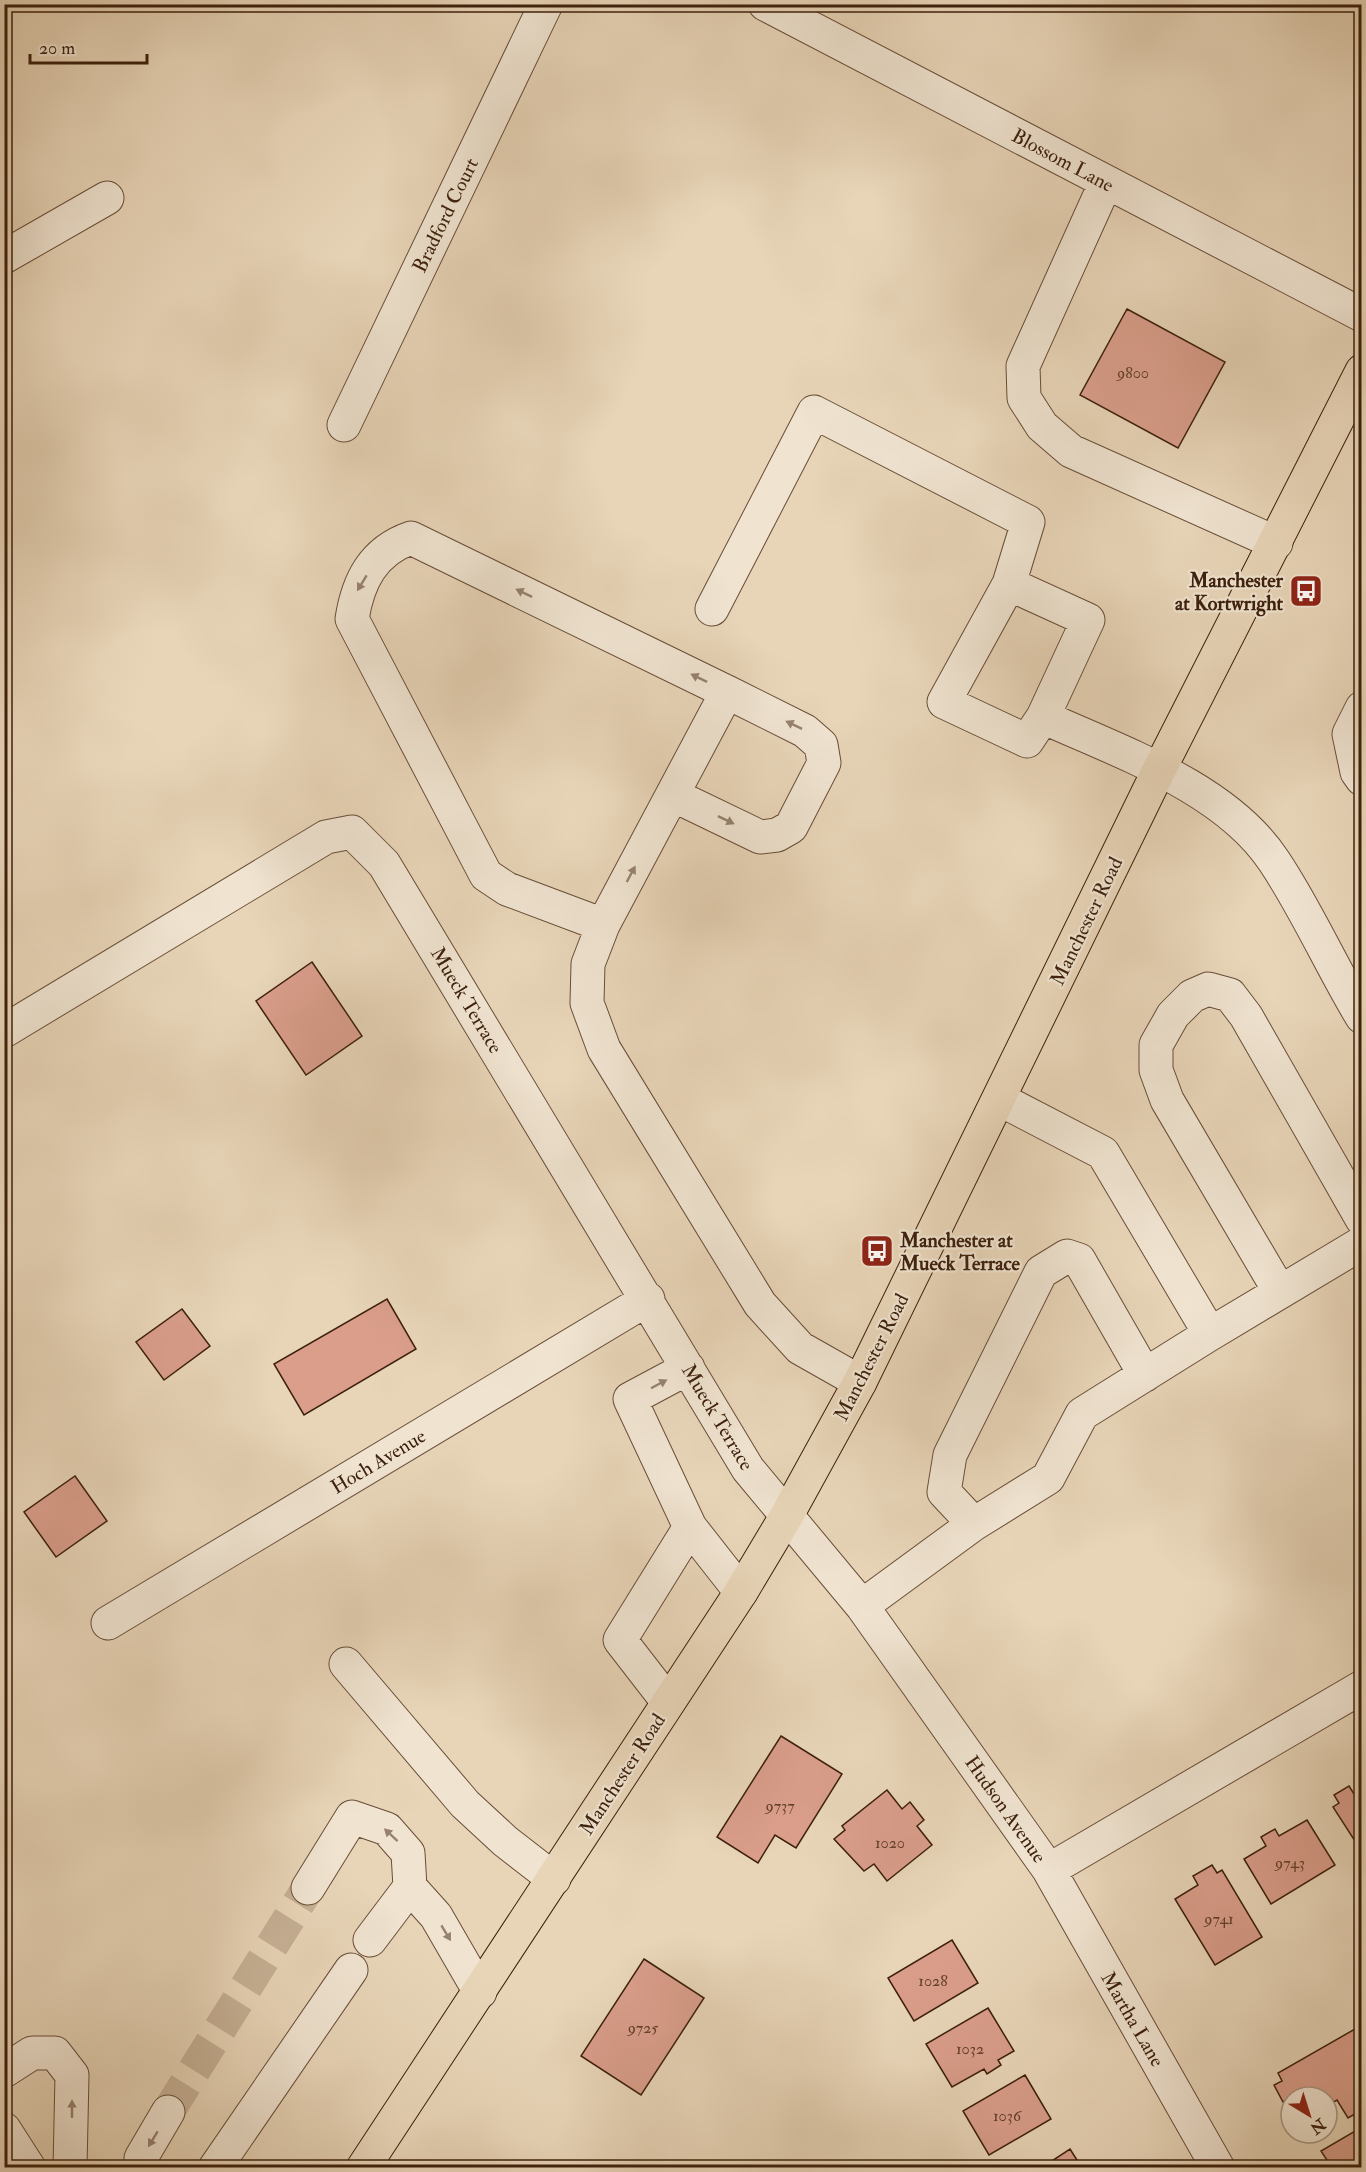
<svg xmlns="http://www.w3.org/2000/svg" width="1366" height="2172" viewBox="0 0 1366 2172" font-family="'IM FELL Double Pica',serif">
<rect width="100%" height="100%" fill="#e8d5b8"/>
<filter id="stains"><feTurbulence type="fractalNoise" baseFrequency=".00333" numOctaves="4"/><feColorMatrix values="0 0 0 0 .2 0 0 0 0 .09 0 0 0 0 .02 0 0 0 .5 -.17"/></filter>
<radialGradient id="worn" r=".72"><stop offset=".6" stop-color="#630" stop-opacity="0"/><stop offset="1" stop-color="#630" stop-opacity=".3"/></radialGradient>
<path fill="#da9e8b" stroke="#3d200d" stroke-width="1.5" d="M1127,309L1225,362L1178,448L1080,395Z
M312,962L362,1036L306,1075L256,1001Z
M387,1299L416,1349L304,1415L274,1364Z
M182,1309L210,1346L164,1380L136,1342Z
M75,1476L107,1521L56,1557L24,1512Z
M781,1736L842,1774L796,1848L775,1835L758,1863L717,1837Z
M1349,1786L1354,1794L1362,1790V1852L1333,1807L1339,1803L1334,1795Z
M887,1790L902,1809L910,1802L924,1820L917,1826L932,1845L887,1881L874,1864L864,1871L834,1839L845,1830L842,1826Z
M1307,1820L1335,1865L1271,1904L1244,1859L1266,1846L1261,1837L1275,1829L1279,1836Z
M1212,1865L1217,1873L1222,1870L1262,1937L1215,1965L1175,1899L1198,1885L1193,1876Z
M952,1940L978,1983L914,2021L888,1978Z
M644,1959L704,1998L641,2095L581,2056Z
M988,2008L1014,2051L998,2060L1001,2065L987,2074L984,2069L952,2087L926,2044Z
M1362,2025V2110L1348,2118L1337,2100L1327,2106V2097H1291V2100L1290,2098L1283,2102L1274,2085L1282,2081L1278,2073Z
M1025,2075L1051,2119L989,2155L963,2111Z
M1362,2127V2168H1326L1323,2163L1327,2160L1321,2151Z
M1070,2149L1082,2168H1041Z"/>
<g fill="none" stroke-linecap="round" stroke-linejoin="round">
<path stroke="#c6b196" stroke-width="33" stroke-dasharray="33 16" stroke-linecap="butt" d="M168,2112L308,1888"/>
<g stroke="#684d38" stroke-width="35">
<path id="minor" d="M765,4L1362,315
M1106,182L1023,366L1024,398L1042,426L1071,451L1276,543
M4,257L107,198
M344,425L546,4
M1009,584L944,702L1027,741L1043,717
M712,609L814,412L1028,522L1009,584L1088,620L1043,717C1120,752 1226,788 1274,861C1307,910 1331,966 1362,1017
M1362,708L1349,734L1357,772L1362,779
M673,795L760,837L777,835L791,827L824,763L821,745L805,731L727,692
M603,925L507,889L486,875L352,619C358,581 373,551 411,538L727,692L603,925L588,964L587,1003L604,1049L760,1304L800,1348L860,1382
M4,1031L326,837L352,832L384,864L748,1469L862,1606L1049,1870L1218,2168
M999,1099L1103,1153L1210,1334L1362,1243
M1280,1292L1167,1100L1156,1070V1045L1173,1015L1192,996L1208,989L1230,995L1246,1016L1362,1219
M688,1368L630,1399L690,1527L741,1592
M974,1524L944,1492L950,1455L1041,1272L1067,1256L1079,1260L1145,1375
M862,1606L974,1524L1048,1478L1082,1414L1210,1334
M108,1623L648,1299
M346,1664L465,1804L505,1841L554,1879
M668,1702L620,1640L690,1527
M1049,1870L1362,1687
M308,1888L352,1817L387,1829L408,1853L410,1887L436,1916L480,1992
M370,1940L410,1887
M4,2071L32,2053H55L72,2075L70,2168
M4,2129L29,2168
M141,2168V2158L168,2112
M215,2168L351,1970"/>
</g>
<g stroke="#3d200d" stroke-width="35">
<path id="major" d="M363,2168L741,1592L787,1515L860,1382L1159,770L1362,371"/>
</g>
<use href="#minor" stroke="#f0e4d1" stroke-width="33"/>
<use href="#major" stroke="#e8d5b8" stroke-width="33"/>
</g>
<defs><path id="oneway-solid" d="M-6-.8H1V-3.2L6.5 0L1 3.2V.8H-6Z" transform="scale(1.5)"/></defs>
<g fill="#96826f">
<use href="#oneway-solid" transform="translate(362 583) rotate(121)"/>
<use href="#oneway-solid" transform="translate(524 593) rotate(-154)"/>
<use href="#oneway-solid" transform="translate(699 678) rotate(-154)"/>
<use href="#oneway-solid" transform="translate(794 725) rotate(-154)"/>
<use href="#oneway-solid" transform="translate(726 820) rotate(26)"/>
<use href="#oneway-solid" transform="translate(631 874) rotate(-62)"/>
<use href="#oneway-solid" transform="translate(659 1384) rotate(-28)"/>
<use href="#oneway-solid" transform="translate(391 1835) rotate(-137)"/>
<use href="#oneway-solid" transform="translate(446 1933) rotate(59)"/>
<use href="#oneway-solid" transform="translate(72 2109) rotate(-90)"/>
<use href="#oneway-solid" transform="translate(153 2139) rotate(121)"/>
</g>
<defs>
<g id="bus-square" transform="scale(1.725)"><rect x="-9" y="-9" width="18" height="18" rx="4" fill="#8f2418" stroke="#f0e4d1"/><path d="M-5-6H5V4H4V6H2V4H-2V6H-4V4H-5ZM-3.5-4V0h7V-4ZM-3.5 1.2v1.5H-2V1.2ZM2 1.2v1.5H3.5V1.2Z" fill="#fff"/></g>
</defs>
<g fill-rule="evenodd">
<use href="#bus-square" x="1306" y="591"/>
<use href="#bus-square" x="877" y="1251"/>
</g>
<g text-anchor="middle" stroke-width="4.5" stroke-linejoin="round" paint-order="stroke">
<g font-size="16" fill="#64402c">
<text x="1133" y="378">9800</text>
<text x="780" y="1811">9737</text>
<text x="890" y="1848">1020</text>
<text x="1290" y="1868">9743</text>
<text x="1219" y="1924">9741</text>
<text x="933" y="1986">1028</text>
<text x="643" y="2033">9725</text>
<text x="970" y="2054">1032</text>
<text x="1007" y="2121">1036</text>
</g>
<g font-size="20" fill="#3d200d" stroke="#f0e4d1">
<text transform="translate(1063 160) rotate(28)" y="7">Blossom Lane</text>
<text transform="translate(445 215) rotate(-64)" y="7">Bradford Court</text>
<text transform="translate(1086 921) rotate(-64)" y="7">Manchester Road</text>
<text transform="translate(467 1000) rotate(59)" y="7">Mueck Terrace</text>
<text transform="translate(871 1357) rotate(-63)" y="7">Manchester Road</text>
<text transform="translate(718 1417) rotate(59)" y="7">Mueck Terrace</text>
<text transform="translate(378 1461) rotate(-31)" y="7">Hoch Avenue</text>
<text transform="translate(622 1774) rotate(-57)" y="7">Manchester Road</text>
<text transform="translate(1006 1809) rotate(55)" y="7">Hudson Avenue</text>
<text transform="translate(1133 2019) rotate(60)" y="7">Martha Lane</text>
</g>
<g font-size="20" font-weight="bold" fill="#3d200d" stroke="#f0e4d1" text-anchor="end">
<text x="1283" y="587">Manchester<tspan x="1283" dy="23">at Kortwright</tspan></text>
<text x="900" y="1247" text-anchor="start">Manchester at<tspan x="900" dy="23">Mueck Terrace</tspan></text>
</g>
</g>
<rect width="1366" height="2172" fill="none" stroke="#e8d5b8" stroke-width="24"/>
<rect x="6" y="6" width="1354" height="2160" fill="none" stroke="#3d200d" stroke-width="3"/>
<rect x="12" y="12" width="1342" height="2148" fill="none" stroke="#3d200d" stroke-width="1.5"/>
<g transform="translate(1309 2115) rotate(142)"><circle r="28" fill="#f0e4d1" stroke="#a89683" stroke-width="1.5"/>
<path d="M0-4.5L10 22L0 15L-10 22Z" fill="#8f2418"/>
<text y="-9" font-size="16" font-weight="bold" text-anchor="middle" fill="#3d200d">N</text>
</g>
<path d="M30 54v9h117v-9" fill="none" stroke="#3d200d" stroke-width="3"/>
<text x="39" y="54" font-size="18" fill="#3d200d" stroke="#f0e4d1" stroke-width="4.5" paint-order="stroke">20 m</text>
<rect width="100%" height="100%" filter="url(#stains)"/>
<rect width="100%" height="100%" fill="url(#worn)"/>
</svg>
